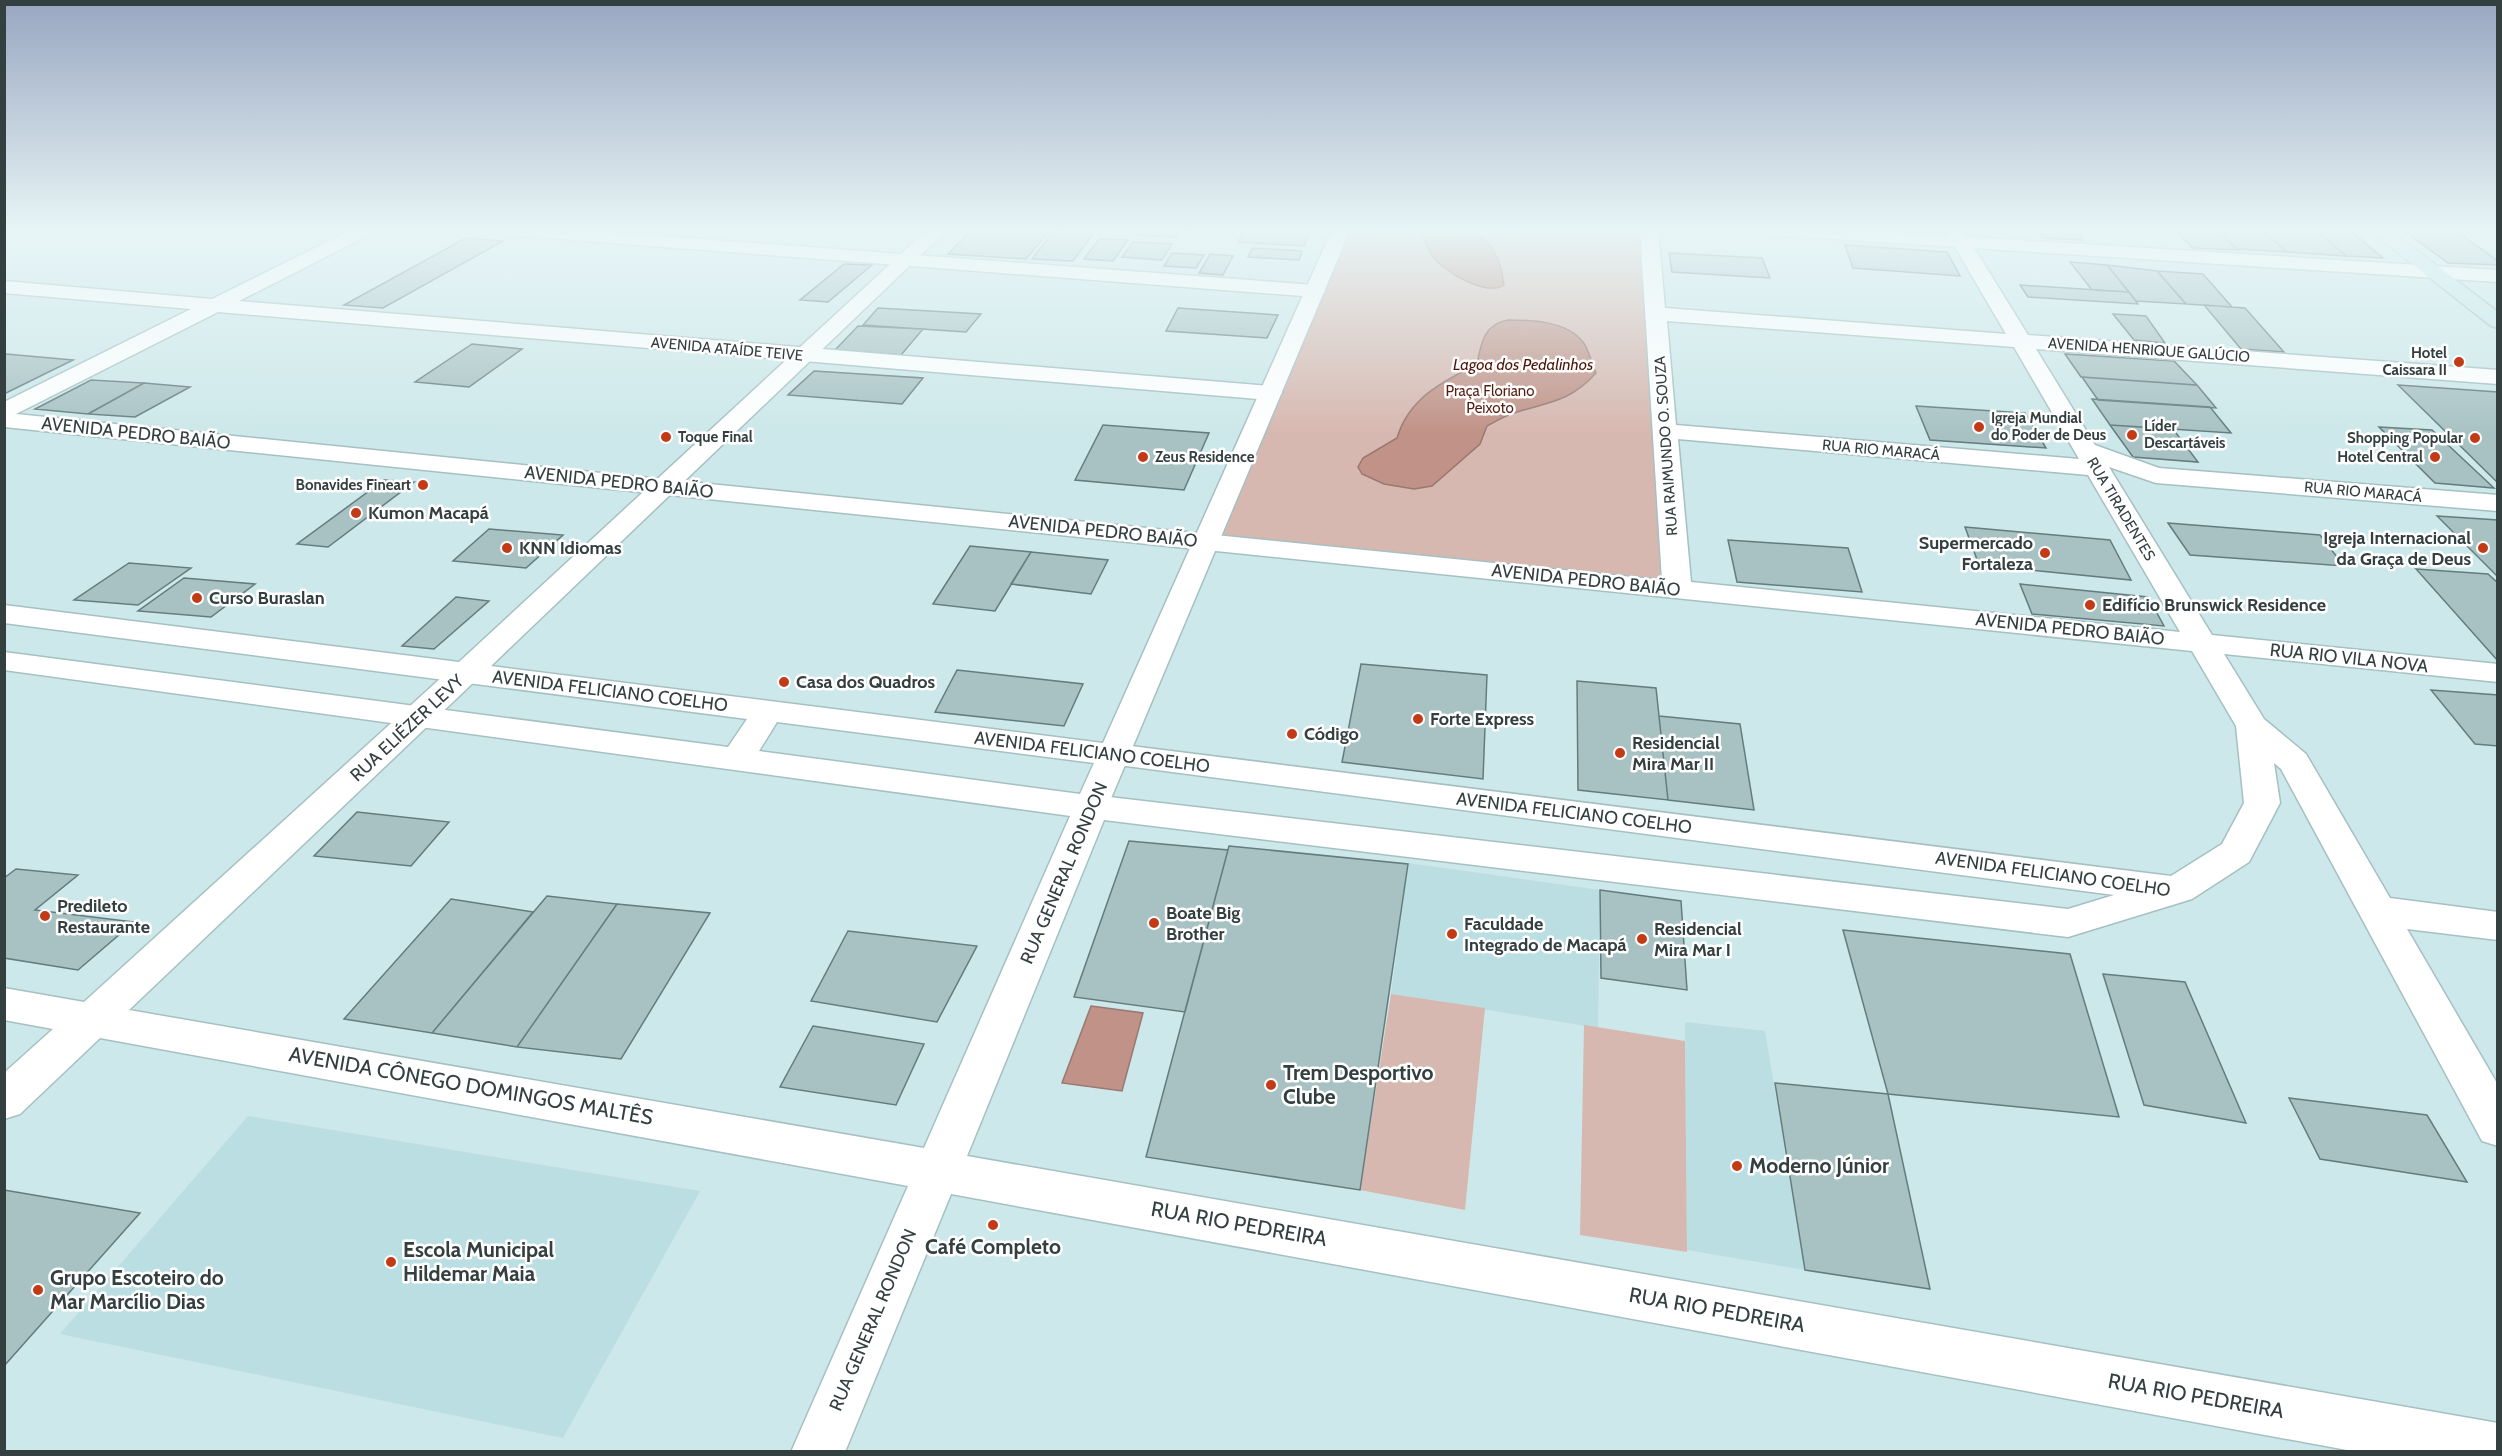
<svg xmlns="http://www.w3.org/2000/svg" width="2502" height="1456" viewBox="0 0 2502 1456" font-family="Cabin,sans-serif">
<rect width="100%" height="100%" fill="#cde8ea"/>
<path fill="#badee1" d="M1408,863L1600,890L1598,1028L1391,994Z
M1685,1022L1765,1031L1805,1270L1687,1250Z
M248,1116L700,1191L563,1438L60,1334Z"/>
<path fill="#d7b8b0" d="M1341,230H1649L1677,589L1206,542Z
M1391,994L1485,1008L1465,1210L1360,1190Z
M1584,1025L1685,1041L1687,1252L1580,1235Z"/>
<path fill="#c19287" stroke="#977972" stroke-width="1.5" d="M1423,230C1471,230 1496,229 1504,285C1487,297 1445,272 1434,258C1428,252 1425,240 1421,233Z
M1508,320C1531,320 1567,321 1583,342C1589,350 1592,364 1596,373C1571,401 1550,402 1517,412C1506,415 1496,421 1487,426L1480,444L1432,486L1414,489L1384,484L1362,474L1358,467L1363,458L1397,438C1409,398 1442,382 1477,364C1481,343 1484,324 1508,320Z
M1091,1006L1143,1013L1122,1091L1062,1083Z"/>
<path fill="#a8c2c4" stroke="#647c7e" stroke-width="1.5" d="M971,230H1050L1026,259L948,254Z
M1142,230H1180L1176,237L1138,235Z
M1185,230H1216L1214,234L1184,232Z
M1245,230H1311L1304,246L1238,242Z
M2036,230H2075L2083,240L2043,238Z
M2175,230H2217L2238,250L2193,248Z
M2217,230H2262L2287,252L2237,249Z
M2262,230H2316L2346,256L2287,252Z
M2316,230H2349L2383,258L2346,256Z
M2403,230H2455L2498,261V265L2448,263Z
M1054,231L1093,234L1073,261L1032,259Z
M466,238L503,241L383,308L344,305Z
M1099,239L1128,240L1113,261L1084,259Z
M1133,242L1172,244L1162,260L1122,257Z
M1845,245L1947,252L1960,276L1853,268Z
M1252,248L1302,251L1299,260L1248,257Z
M1172,253L1204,255L1196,268L1164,266Z
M1669,253L1762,258L1770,278L1672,272Z
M1210,254L1233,256L1223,275L1199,273Z
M2070,262L2107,265L2129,292L2092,290Z
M844,264L872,265L828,302L800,300Z
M2107,265L2157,271L2186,304L2136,301Z
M2157,271L2203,274L2232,307L2186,304Z
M2020,285L2129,292L2138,304L2028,297Z
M2204,305L2245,308L2284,352L2241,349Z
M878,308L981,314L966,332L863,325Z
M1178,308L1278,315L1267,338L1166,331Z
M2113,314L2146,316L2165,343L2134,340Z
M858,326L923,329L901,355L835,350Z
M472,344L522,349L469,387L415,382Z
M4,354H6L73,360L4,394Z
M2065,354L2174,361L2197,385L2081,377Z
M814,371L923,378L902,404L788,395Z
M2082,377L2197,385L2216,408L2098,400Z
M91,380L144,383L88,414L35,409Z
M144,383L190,387L135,417L88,414Z
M2398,385L2498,392V483Z
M2092,399L2210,407L2231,433L2110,425Z
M1916,406L2025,413L2046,448L1930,440Z
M1103,425L1209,433L1184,490L1075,480Z
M2110,425L2173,429L2198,462L2133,457Z
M2379,427L2432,430L2494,488L2435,483Z
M384,480L414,482L328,547L297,544Z
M2437,516L2498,520V577Z
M2168,523L2320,535L2344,566L2190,555Z
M1965,527L2110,540L2131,580L1979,565Z
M489,529L563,535L526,568L453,561Z
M1728,540L1848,548L1862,592L1737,582Z
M970,546L1031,552L995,611L933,604Z
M1031,552L1108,560L1091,594L1011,584Z
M129,563L191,568L138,605L74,600Z
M2416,569L2488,574L2498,583V661Z
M184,578L255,584L211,617L138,611Z
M2020,584L2148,597L2164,626L2032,614Z
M456,597L489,601L434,649L402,646Z
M1361,664L1487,675L1483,779L1342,762Z
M957,670L1083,684L1064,726L935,712Z
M1577,681L1656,688L1668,800L1578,790Z
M2431,690L2498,695V746L2475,744Z
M1659,716L1740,724L1754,810L1668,800Z
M357,812L449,822L411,866L314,856Z
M1129,841L1228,850L1185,1012L1074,997Z
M1229,846L1408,864L1360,1190L1146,1157Z
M16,869L78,875L35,910L134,922L78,970L4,958V878Z
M1600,890L1681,901L1687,990L1601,978Z
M547,896L617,904L517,1047L432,1033Z
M451,899L533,912L432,1033L344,1019Z
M617,904L710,913L621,1059L517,1047Z
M1843,930L2070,954L2119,1117L1888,1094Z
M848,931L977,946L937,1022L811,1001Z
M2103,974L2185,982L2246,1123L2144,1105Z
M813,1026L924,1044L896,1105L780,1087Z
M1775,1083L1888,1094L1930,1289L1805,1270Z
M2289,1098L2427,1115L2467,1182L2320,1159Z
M4,1190L140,1213L4,1366Z"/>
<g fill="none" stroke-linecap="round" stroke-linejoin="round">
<g stroke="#a6c0c2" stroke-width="3">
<path id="minor" d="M351,230H374L371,234L239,301L1270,386L1278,388L1282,393L1278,398L1270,400L218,312L16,414L1662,580L1640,230H1658L1665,308L2006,334L1945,230H1963L2028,335L2498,370V384L2036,349L2095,445L2159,468L2498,495V511L2156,483L2109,467L2212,635L2498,664V682L2224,654L2264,719L2306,754L2390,898L2498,912V940L2407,929L2498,1085V1146L2482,1141L2281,769L2274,763L2280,803L2249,862L2192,899L2068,937L1104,820L967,1156L2498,1423V1452H2358L951,1194L845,1452H791L908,1186L100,1038L20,1114L4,1119V1073L53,1029L4,1020V988L84,1002L453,667L464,665L475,667L480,674L475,681L129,1010L924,1148L1074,807L1080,799L1092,795L2068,909L2114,895L1103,763L1098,755L1103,747L1115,744L2171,876L2222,844L2244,803L2236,726L2192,651L4,427V402L191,309L4,293V281L212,299ZM1667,321L2014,347L2079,459L1676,425ZM1678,439L2088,475L2180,632L1691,582Z
M498,230H581L1315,285L1322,287L1325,291L1322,295L1315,297L507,235Z"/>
</g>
<g stroke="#a6c0c2" stroke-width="3">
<path id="tertiary" d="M927,230H947L491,666L1103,743L1332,230H1350L1104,815L1092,819L4,670V652L728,747L747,719L4,623V605L459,662ZM777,722L1094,763L1080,794L759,751Z
M1762,230H1859L2498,270V282L1771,235Z"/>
</g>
<g stroke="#a6c0c2" stroke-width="3">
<path id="secondary" d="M2369,230H2390L2498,312V328L2491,326Z"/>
</g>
<use href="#minor" fill="#fff" fill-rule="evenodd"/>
<use href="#tertiary" fill="#fff" fill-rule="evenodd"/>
<use href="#secondary" fill="#c6e7ea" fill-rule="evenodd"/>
</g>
<linearGradient id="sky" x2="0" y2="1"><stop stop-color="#98a6c1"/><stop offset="0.53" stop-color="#e8f5f6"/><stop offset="1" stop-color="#e8f5f6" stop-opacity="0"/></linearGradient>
<rect width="2502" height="434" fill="url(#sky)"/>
<g fill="#c33a17" stroke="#fff" stroke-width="2">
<circle cx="2459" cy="362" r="6"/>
<circle cx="1979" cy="427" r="6"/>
<circle cx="2132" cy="435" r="6"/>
<circle cx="666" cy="437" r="6"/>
<circle cx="2475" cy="438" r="6"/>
<circle cx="1143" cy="457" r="6"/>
<circle cx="2435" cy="457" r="6"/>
<circle cx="423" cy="485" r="6"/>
<circle cx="356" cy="513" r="6"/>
<circle cx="507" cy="548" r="6"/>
<circle cx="2483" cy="548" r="6"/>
<circle cx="2045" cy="553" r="6"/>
<circle cx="197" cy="598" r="6"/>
<circle cx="2090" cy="605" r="6"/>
<circle cx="784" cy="682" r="6"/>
<circle cx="1418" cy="719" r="6"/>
<circle cx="1292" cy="734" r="6"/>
<circle cx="1620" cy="753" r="6"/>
<circle cx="45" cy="916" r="6"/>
<circle cx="1154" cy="923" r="6"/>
<circle cx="1452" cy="934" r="6"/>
<circle cx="1642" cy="939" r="6"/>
<circle cx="1271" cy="1085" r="6"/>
<circle cx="1737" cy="1166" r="6"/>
<circle cx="993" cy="1225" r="6"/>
<circle cx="391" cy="1262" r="6"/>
<circle cx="38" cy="1290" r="6"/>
</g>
<g text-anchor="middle" stroke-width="5" stroke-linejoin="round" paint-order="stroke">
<g font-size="15" fill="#343f40" stroke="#fff">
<text transform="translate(727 349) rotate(5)" y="5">AVENIDA ATAÍDE TEIVE</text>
<text transform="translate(2149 350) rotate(4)" y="5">AVENIDA HENRIQUE GALÚCIO</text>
<text transform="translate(1666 446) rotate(-94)" y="5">RUA RAIMUNDO O. SOUZA</text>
<text transform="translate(1881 450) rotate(5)" y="5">RUA RIO MARACÁ</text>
<text transform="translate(2363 492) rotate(5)" y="5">RUA RIO MARACÁ</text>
<text transform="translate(2121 509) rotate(59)" y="5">RUA TIRADENTES</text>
</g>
<g font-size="15" font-weight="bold" fill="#343f40" stroke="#fff" text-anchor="end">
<text x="2447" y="358">Hotel<tspan x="2447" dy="17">Caissara II</tspan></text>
<text x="1991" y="423" text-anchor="start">Igreja Mundial<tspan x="1991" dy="17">do Poder de Deus</tspan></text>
<text x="2144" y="431" text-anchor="start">Líder<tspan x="2144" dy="17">Descartáveis</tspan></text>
<text x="678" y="442" text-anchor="start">Toque Final</text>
<text x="2463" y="443">Shopping Popular</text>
<text x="1155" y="462" text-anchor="start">Zeus Residence</text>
<text x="2423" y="462">Hotel Central</text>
<text x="411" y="490">Bonavides Fineart</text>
</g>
<g font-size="15" fill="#581e11" stroke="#fff">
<text x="1490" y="396">Praça Floriano<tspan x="1490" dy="17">Peixoto</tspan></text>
</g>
<g font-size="16" font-style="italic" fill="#4d1407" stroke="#fff">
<text x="1523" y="370">Lagoa dos Pedalinhos</text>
</g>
<g font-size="18" fill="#343f40" stroke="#fff">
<text transform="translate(136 433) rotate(6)" y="6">AVENIDA PEDRO BAIÃO</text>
<text transform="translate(619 482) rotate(6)" y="6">AVENIDA PEDRO BAIÃO</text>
<text transform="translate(1103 531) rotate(6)" y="6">AVENIDA PEDRO BAIÃO</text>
<text transform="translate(1586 580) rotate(6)" y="6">AVENIDA PEDRO BAIÃO</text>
<text transform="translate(2070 629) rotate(6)" y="6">AVENIDA PEDRO BAIÃO</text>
<text transform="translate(2349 658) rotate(6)" y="6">RUA RIO VILA NOVA</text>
<text transform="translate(610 691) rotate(7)" y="6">AVENIDA FELICIANO COELHO</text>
<text transform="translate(407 728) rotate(-43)" y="6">RUA ELIÉZER LEVY</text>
<text transform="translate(1092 752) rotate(7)" y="6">AVENIDA FELICIANO COELHO</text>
<text transform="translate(1574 813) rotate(7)" y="6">AVENIDA FELICIANO COELHO</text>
<text transform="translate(1064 873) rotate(-67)" y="6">RUA GENERAL RONDON</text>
<text transform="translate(2053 874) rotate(8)" y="6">AVENIDA FELICIANO COELHO</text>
<text transform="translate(873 1320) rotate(-67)" y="6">RUA GENERAL RONDON</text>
</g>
<g font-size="18" font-weight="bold" fill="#343f40" stroke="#fff" text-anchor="start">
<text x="368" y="519">Kumon Macapá</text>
<text x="2471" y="544" text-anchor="end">Igreja Internacional<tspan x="2471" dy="21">da Graça de Deus</tspan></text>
<text x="2033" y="549" text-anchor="end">Supermercado<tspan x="2033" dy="21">Fortaleza</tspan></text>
<text x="519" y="554">KNN Idiomas</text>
<text x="209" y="604">Curso Buraslan</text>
<text x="2102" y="611">Edifício Brunswick Residence</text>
<text x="796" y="688">Casa dos Quadros</text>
<text x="1430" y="725">Forte Express</text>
<text x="1304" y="740">Código</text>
<text x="1632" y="749">Residencial<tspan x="1632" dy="21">Mira Mar II</tspan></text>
<text x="57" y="912">Predileto<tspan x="57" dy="21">Restaurante</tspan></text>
<text x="1166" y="919">Boate Big<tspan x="1166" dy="21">Brother</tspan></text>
<text x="1464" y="930">Faculdade<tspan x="1464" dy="21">Integrado de Macapá</tspan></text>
<text x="1654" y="935">Residencial<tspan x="1654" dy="21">Mira Mar I</tspan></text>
</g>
<g font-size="21" font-weight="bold" fill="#343f40" stroke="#fff" text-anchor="start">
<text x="1283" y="1080">Trem Desportivo<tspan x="1283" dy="24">Clube</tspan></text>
<text x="1749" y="1173">Moderno Júnior</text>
<text x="993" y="1254" text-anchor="middle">Café Completo</text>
<text x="403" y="1257">Escola Municipal<tspan x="403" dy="24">Hildemar Maia</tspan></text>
<text x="50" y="1285">Grupo Escoteiro do<tspan x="50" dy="24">Mar Marcílio Dias</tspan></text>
</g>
<g font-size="21" fill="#343f40" stroke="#fff">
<text transform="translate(471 1086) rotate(10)" y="7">AVENIDA CÔNEGO DOMINGOS MALTÊS</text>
<text transform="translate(1239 1224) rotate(10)" y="7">RUA RIO PEDREIRA</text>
<text transform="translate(1717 1310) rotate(10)" y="7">RUA RIO PEDREIRA</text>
<text transform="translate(2196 1396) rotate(10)" y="7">RUA RIO PEDREIRA</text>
</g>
</g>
<rect width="2502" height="1456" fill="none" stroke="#343f40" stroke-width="12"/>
</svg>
